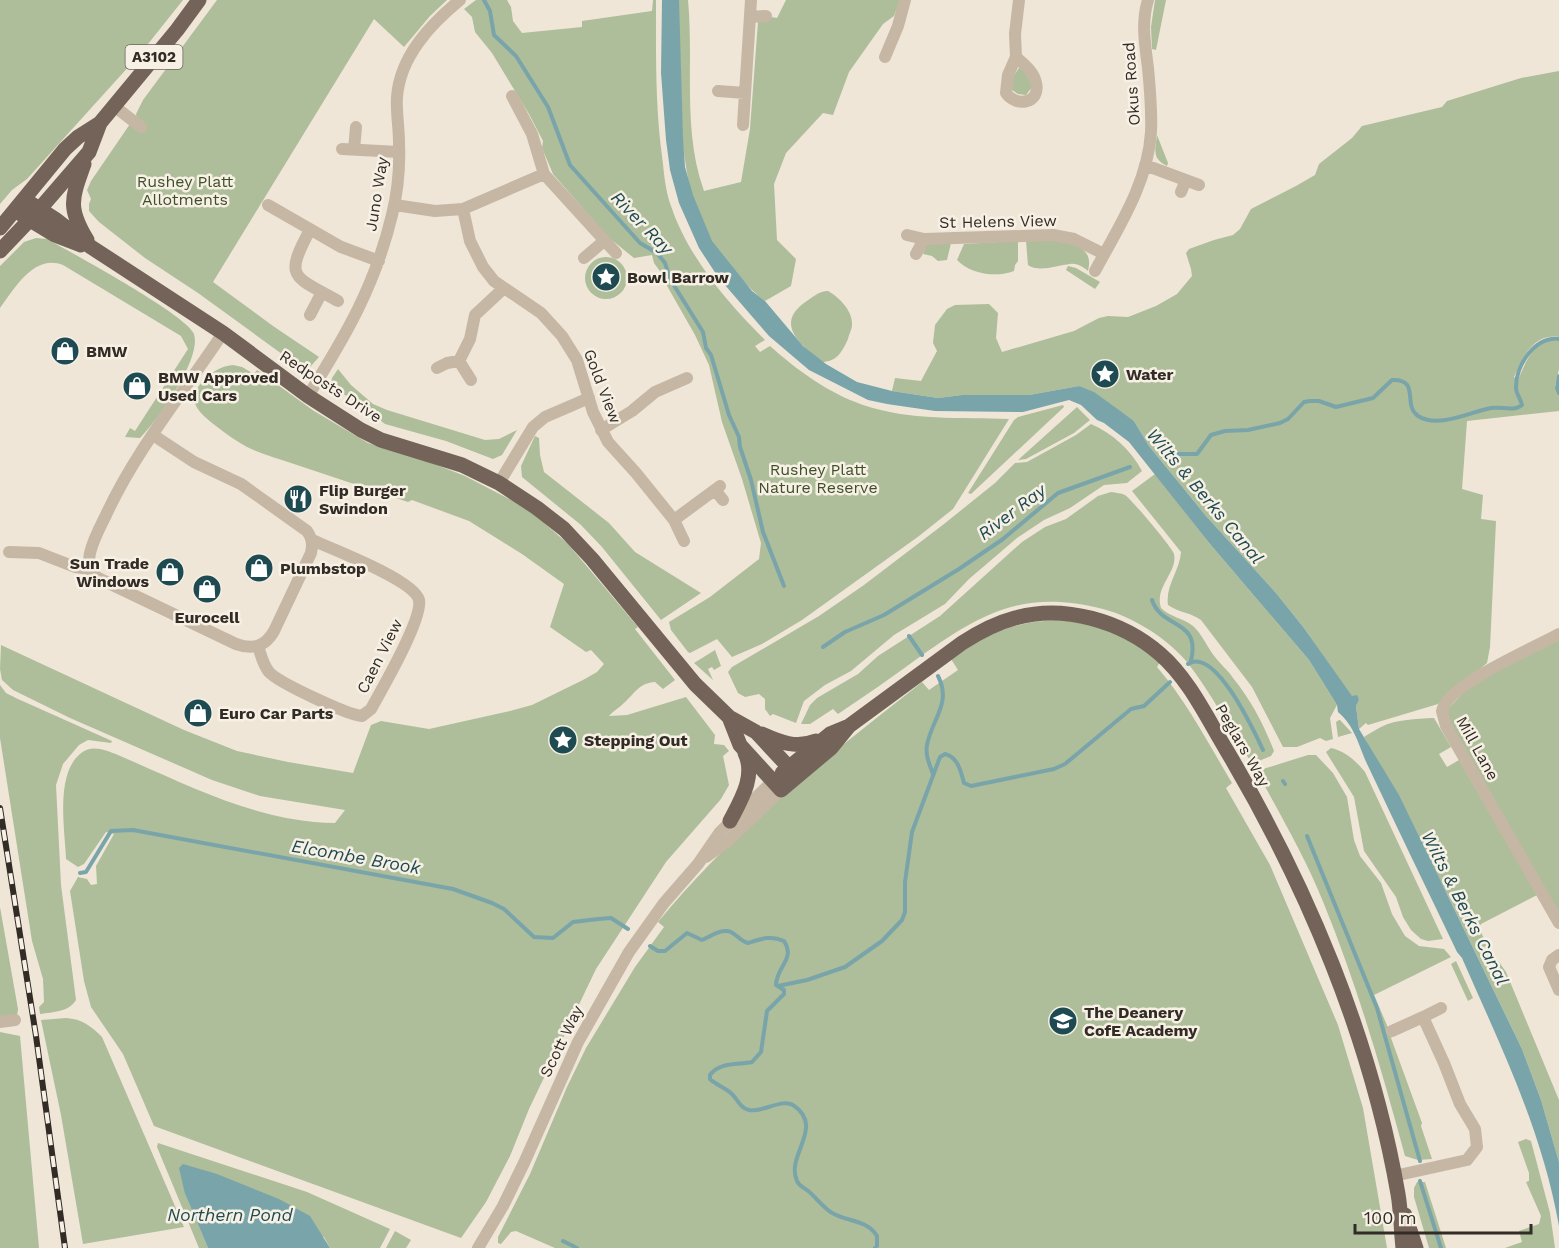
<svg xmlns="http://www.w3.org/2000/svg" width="1559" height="1248" viewBox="0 0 1559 1248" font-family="'Work Sans',sans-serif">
<rect width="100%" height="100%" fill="#efe6d8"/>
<path fill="#aebd9a" d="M0,0H183L140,54L27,179L12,190L0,204Z
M217,0H447L430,16L404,47L374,19L213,282L273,326L319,357L310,367H300L198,293L145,258L99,222L89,211V204L91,199L87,190L91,181L130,124L137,119L136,114L143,100Z
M476,0H507L511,7L513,21L522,33L582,27V21L652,11L653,0H656C656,52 655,104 662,156C664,172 665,190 671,206C688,257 727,302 765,340L755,346L760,352L770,346C797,370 828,393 863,405C910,421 961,417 1009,419L953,509L919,536L802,620L762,644L732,657L717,639L690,653L688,652L671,630L669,622L710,597L759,559L761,543L742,479L722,422L709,365L695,335L666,284L662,274L654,263L652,255L634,258L608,237L553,174L542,148L543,141L529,114L492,53L475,32L472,17L464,9Z
M679,0H688C694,63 682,130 704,191L741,182L750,129L758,22L771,17L777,18L786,0H900L894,16L883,24L849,72L833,115L823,113L786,153L774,184L777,240L796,259L791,286L765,301C751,291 713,251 706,237C675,167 679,75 679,0Z
M1155,0H1166L1156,50L1152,49L1151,27Z
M1019,68L1025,69L1032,87L1026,95L1018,94L1012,90V78Z
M1559,71V337C1533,333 1523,358 1514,377L1518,380C1526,361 1535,337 1559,341V369L1555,386L1559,394V411L1467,421L1462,489L1483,495L1481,519L1496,521L1490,647L1487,663L1438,704L1368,725L1366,723L1359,729L1356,706L1359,700L1352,697L1304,628L1276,593L1206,516L1149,446L1134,421L1079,386L1029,395H962L938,398L892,391L895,378L921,381L937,351L933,343L935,325L947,309L955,305L989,304L998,313L996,338L1002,352L1074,331L1099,318L1108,316L1128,317L1156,306L1177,294L1192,276L1191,269L1186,253L1189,249L1214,240L1233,235L1240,229L1251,209L1296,186L1315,175L1319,164L1352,138L1362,126L1442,107L1447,101L1521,78Z
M1157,135L1168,163L1167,166C1152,158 1155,151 1157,135Z
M36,238L47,239C72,253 187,315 194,334C202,359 157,421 140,438L125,437L130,428L135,431L188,349L181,336L63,265C34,254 15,288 0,308V266L24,242Z
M1065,240C1080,248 1093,250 1088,271C1083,267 1077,263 1070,264C1058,265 1039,273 1028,265L1026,241Z
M1016,241L1018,242V261L1015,265L1014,271C996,278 970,274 957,260L964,244Z
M951,243L947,260L938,261L932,256L923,254L927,244Z
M585 278a21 21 0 1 1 42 0a21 21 0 1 1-42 0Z
M1068,266L1076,268L1100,282L1095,289L1066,270Z
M828,291C839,297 853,311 852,325C852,329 849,334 848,339C842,352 837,362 821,362C803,346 774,325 804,303C812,298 818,291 828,291Z
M233,365L242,367L254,374L257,370L314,411L368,443L424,460L465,476L515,502L534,514L568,544L638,627L635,629L675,680L663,689L655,682C639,683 635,693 624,703C619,708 613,711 609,716L627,715L686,697L715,735L714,744L724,745L729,751L723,756L729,785L721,799L666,862L596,969L529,1109L510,1156L486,1202L461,1238L154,1126L123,1054L91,1007L84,981L70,891L78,877L87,879L91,885L97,884L96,866L114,834L106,832L84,864L78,867L66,859C65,830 55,775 80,754C91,744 105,750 118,755C188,785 257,822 335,823L345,810L260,796L212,780L70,718L13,690L2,680L0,669L1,645L184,730L237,751L288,762L353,773L371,725L381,721L429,729L510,711L532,705L583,680L597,672L604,664L591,650L586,652L550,627L564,584L522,554L469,521L412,500L408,502C370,489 332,477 294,464C279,459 261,454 247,447C236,441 226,434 216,426C201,414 184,402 202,382C211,373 220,366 233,365Z
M338,369L351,385L373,404L387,410L485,440L499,439L517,430L502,455L493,459L446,441L385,424L362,406L331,386L332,378Z
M1063,405L1064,407L971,494L968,493L1014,420L1018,417Z
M1077,407L1090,420L1074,433L1026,459L1018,460Z
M1091,424C1112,433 1131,450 1142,471L1127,483L1104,485L1070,508L1044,520L1017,538L969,579L945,604L894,635L851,671L825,685L804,701L796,723L773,714L770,716L765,709V699L759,694L745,697L738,693L728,672L732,667L819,616L864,585L944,524L995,483L1015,463L1027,462L1076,435Z
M535,436L539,438L540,455L544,472L609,523L635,552L701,593L661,620L602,547L581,525L522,477L521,466Z
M1155,474L1210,544L1309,660L1337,705L1330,718L1333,739L1326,741L1320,738L1297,747H1283L1252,687L1201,620C1190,612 1179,613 1168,605C1165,586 1180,570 1181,552L1132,491Z
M1111,492C1116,493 1121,493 1125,495C1131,499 1172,547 1174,554C1178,572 1154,587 1161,608C1170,617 1183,618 1193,626C1202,634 1207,647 1215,657C1220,664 1228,670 1233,678C1251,700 1264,725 1274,751L1271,756L1254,763L1251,762C1230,729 1211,693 1187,662C1167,638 1133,617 1103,609C1025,589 983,612 921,656C894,676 866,695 838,714L833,709L810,724H801L810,705L817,698L858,674L878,656L940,616L1022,542L1045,527L1066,519L1098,496Z
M1065,620L1106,629L1136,644L1160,662L1157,667C1187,702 1208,743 1232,783L1226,788L1270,865L1338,1025L1363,1108L1387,1248H555L516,1231L511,1232L501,1244L498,1243V1237L530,1174L567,1087L586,1048L635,967L664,927L658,922C728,836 815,766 902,698L922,682L929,690L958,670L951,659C990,630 1017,621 1065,620Z
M1559,640V915L1448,721L1447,710L1467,689L1497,671Z
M715,650L721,666L714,670L712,667L708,669L713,680L694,663Z
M0,685L6,693L18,699L112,741L111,743L88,740L79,745L63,764L56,785L61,885L76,1000C69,1012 53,1012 40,1014L39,1007L44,1002L43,979L32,941L0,738Z
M1434,718L1451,747L1439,754L1447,767L1459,760L1537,895L1481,924L1479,928L1487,945L1506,972L1559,1100V1162L1541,1100L1522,1049L1447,894L1364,737C1369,734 1375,730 1381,727C1397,719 1416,719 1434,718Z
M1339,720H1340L1352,733L1338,737L1336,722Z
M1331,748C1345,751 1356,761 1365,772L1443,939L1428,941L1421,939L1411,930L1403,917L1396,897L1364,851L1354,797L1326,752Z
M1308,755H1316L1333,773L1347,797L1354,840L1360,856L1381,883L1392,914L1405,936L1419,946L1444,949L1451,957L1374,995L1392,1037L1391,1038L1422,1123L1421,1126L1432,1159L1418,1160L1405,1156C1382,1071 1357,985 1324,904C1306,858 1281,817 1258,773L1260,770Z
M0,907L18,1009L17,1016L0,1018Z
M1456,961L1473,998L1468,1001L1451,964Z
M66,1018C82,1019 91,1026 102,1037L184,1227L83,1244L61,1115L41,1020Z
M0,1032L20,1036L39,1248H0Z
M1526,1139L1531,1141L1550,1213L1555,1248H1505L1522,1242L1519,1231L1539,1224L1541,1216L1526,1182L1529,1181V1173L1518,1142Z
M158,1143L307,1192L390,1229L380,1248H330L324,1237L185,1194L208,1248H199L157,1147Z
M1417,1182H1425L1446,1248H1429L1414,1197V1188Z
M395,1231L411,1240L406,1248H386Z"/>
<path fill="#79a5aa" d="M662,0H679L683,138L685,167L693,195L712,241L752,291L765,301L803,346L826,364L857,382L892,391L938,398L962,395H1029L1079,386L1094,392L1134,421L1149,446L1206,516L1276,593L1304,628L1352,696L1357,695L1359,700L1356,706L1359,729L1399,795L1522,1049L1541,1100L1559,1162V1226C1542,1130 1501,1047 1462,958L1457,952C1428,891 1398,830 1369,768C1359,748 1356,727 1338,712L1337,705L1309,660L1210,544L1129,442L1104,423L1097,420L1081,405L1069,400L1023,412L935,411L887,404L868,400L809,370L769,336L718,277L699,248L679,203L670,170L666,140L661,73Z
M183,1164L217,1174L279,1199L310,1216L330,1248H208L185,1194L179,1168Z"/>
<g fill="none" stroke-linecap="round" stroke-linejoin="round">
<path stroke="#79a5aa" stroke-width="4" d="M484,0L490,11L494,35L516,56L548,107L570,165L640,243L657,253L665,263L670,279L703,332L706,348L711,355L729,415L739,437L740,447L751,480L763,532L784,586
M1559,376L1557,388L1559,393
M1177,454H1197L1211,435L1225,431L1248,430L1280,423L1288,419L1304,402L1310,401H1319L1336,407L1373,398L1392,380C1421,379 1402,405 1418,416C1438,429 1470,412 1491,408C1501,406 1514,412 1522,405C1521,399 1516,394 1516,388C1515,366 1535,336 1559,339
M1152,600C1162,630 1201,618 1191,661
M909,636L922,655
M823,647L845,632L884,615L959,569L1003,539L1058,493L1130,467
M1188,664C1215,646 1254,731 1263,750
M933,774C930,765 925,756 927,745C932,719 952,703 938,676
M1283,781L1285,784
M1307,836L1377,1008L1420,1161
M80,873L86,872L111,831L133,830L453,889L492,903L504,909L534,937L553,938L573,922L598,919L611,918L628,929
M650,946L658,951H665L687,933L702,940C710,937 721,928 731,932C737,935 740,941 748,943C761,939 771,935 784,941C796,959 776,967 776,985L784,990V994L767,1011L761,1052L752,1062C738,1065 719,1062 710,1075V1079C716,1085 726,1088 732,1094C738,1100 740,1108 749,1110C762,1113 782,1098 793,1105C826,1127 785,1155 797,1181C799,1186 803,1187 807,1190C816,1197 824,1209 834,1214C850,1222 867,1220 877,1236V1246L875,1248
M778,986L807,980L845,967L882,941L902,920L905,912V882L912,832L940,757L945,754C958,757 961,772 964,783L971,786L1054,769L1065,764L1131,709L1144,706L1170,682
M1420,1181L1441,1248
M563,1241L577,1248"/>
<path stroke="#c6b7a5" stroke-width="12" d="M750,17L766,16
M885,57L898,26L905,0
M1016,57C1024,64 1034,72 1036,83C1041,103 1016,108 1006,93L1008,75L1016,57L1015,34L1019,0
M718,91L745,93
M114,106L141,127
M743,125L751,0
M342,149L399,152
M354,150L356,127
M1145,165L1199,185
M544,174L616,253
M1181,192L1186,180
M268,205L341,247L379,261
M395,205L435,211L463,209L544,174L532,134L512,96
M463,209L470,241L483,267L494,281L541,313L562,336L577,360L593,412L608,442L636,473L674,520L684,541
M310,230C283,279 294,276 338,301
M907,235L924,239L1053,235L1074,239L1104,254
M916,254L924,239
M584,258L604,241
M1095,271C1118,228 1148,183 1151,132C1152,111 1150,89 1148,68C1145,44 1141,23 1148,0
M310,315L322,292
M459,361L471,380
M437,368L447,363L459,361L470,339L475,315L504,288
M308,396C346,335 375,286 392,215C398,191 400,167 399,143C399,127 396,112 397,97C400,56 431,24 460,0
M601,430L632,411L655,392L687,378
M153,435L194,462L241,484L307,531C312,538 313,544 311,553L274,631C265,647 253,650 236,644L98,578C90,572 88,563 90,553C93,540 100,527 106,515C136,450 183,393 223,333
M499,483L533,427L545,417L589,398
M715,490L723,500
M674,520L720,486
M9,552L39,553L75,567L90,569
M1559,634C1534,648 1448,684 1442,711L1446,726L1559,923
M258,646C261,655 263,665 269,672C279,683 348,715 362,716L371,709C382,689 423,619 419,600C414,580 332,549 312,540
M706,857L728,841L781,790
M1559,955L1552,960L1549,967L1559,990
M1423,1017L1441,1008
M0,1022L15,1020
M1392,1031L1423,1017L1444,1063L1460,1104L1475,1129L1477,1147L1467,1160L1394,1176
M478,1248L503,1206L524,1163L578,1042L629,952L664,903L698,864L720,832L773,781"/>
<path stroke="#746358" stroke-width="15" d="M84,164C72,198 67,207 87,240
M24,199L55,219L91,247L223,333L308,396L361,430L381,440L462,465L499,483L537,508L564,529L592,559L695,684L729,717L756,732L797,776
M22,215L55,235L81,245
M0,228L65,149L78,137L100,123L177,30L199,0
M0,251L38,211L89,152L100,123
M729,717L740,745L781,790L831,748L849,726L962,643C979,632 996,623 1015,618C1064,604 1122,621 1160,654C1189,679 1207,718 1227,751C1307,886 1371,1038 1398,1194C1401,1211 1401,1230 1403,1248
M762,734C780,742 796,749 816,741
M782,773L830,734L847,727
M730,821C741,800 756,776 745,753
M1405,1215L1416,1248"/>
<g stroke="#322b26" stroke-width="6">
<path id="rail" d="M0,808L36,1036L65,1248"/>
</g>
<use href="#rail" stroke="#f7f0e4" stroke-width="4" stroke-dasharray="11" stroke-linecap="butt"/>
</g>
<defs>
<g id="sight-disc" transform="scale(1.5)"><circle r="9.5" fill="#1e4a51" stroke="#f7f0e4"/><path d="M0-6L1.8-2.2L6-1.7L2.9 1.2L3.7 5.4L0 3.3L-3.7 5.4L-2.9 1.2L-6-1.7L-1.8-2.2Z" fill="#fff"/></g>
<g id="shop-disc" transform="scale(1.5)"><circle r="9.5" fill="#1e4a51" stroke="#f7f0e4"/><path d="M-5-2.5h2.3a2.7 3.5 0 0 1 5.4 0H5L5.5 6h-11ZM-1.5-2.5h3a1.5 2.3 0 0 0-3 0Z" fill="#fff"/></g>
<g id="restaurant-disc" transform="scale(1.5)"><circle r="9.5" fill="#1e4a51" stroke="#f7f0e4"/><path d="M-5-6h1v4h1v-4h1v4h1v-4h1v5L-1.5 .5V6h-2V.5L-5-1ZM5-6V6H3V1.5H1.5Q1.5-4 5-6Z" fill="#fff"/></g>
<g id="school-disc" transform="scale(1.5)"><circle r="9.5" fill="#1e4a51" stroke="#f7f0e4"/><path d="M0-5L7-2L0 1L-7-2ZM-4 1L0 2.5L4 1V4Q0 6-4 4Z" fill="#fff"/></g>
</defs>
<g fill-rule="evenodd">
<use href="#sight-disc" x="606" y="277"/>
<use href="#shop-disc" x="65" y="351"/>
<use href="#sight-disc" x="1105" y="374"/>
<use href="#shop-disc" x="137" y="386"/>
<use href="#restaurant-disc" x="298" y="499"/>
<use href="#shop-disc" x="259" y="568"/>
<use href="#shop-disc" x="170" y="572"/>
<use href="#shop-disc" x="207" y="589"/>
<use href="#shop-disc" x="198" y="713"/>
<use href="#sight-disc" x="563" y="740"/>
<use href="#school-disc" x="1063" y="1021"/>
</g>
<g text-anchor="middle" stroke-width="5" stroke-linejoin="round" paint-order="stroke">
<rect fill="#f7f0e4" stroke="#6d665f" stroke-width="1.5" x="125.5" y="45" width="57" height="24" rx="4.5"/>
<g font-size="15" font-weight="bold" fill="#322b26">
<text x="154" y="62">A3102</text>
</g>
<g font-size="16" fill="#322b26" stroke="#f7f0e4">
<text transform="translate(1131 84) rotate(-94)" y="6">Okus Road</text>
<text transform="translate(376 194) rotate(-81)" y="6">Juno Way</text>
<text transform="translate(998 221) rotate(-1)" y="6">St Helens View</text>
<text transform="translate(331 386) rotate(33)" y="6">Redposts Drive</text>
<text transform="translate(603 386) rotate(69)" y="6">Gold View</text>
<text transform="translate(379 656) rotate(-63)" y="6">Caen View</text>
<text transform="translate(1243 745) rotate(60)" y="6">Peglars Way</text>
<text transform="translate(1478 748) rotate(61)" y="6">Mill Lane</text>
<text transform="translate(561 1041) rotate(-64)" y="6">Scott Way</text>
</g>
<g font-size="16" fill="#3f4f2b" stroke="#f7f0e4">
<text x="185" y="187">Rushey Platt<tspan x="185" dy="18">Allotments</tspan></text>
<text x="818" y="475">Rushey Platt<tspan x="818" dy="18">Nature Reserve</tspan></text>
</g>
<g font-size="16" font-weight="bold" fill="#322b26" stroke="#f7f0e4" text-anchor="start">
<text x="627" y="283">Bowl Barrow</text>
<text x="86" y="357">BMW</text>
<text x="1126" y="380">Water</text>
<text x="158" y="383">BMW Approved<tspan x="158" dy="18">Used Cars</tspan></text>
<text x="319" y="496">Flip Burger<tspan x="319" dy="18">Swindon</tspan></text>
<text x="149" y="569" text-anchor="end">Sun Trade<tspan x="149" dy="18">Windows</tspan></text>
<text x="280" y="574">Plumbstop</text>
<text x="207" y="623" text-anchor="middle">Eurocell</text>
<text x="219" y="719">Euro Car Parts</text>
<text x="584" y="746">Stepping Out</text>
<text x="1084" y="1018">The Deanery<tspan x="1084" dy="18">CofE Academy</tspan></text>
</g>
<g font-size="18" font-style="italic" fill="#1e4a51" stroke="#f7f0e4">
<text transform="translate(642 223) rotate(46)" y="6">River Ray</text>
<text transform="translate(1205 496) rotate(50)" y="6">Wilts &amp; Berks Canal</text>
<text transform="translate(1012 512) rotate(-37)" y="6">River Ray</text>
<text transform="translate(356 857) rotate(10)" y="6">Elcombe Brook</text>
<text transform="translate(1465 908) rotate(63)" y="6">Wilts &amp; Berks Canal</text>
<text x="230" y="1221">Northern Pond</text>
</g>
</g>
<path d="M1355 1224v9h176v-9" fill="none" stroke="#322b26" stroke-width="3"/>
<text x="1364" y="1224" font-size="18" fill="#322b26" stroke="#f7f0e4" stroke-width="4.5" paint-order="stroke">100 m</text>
</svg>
